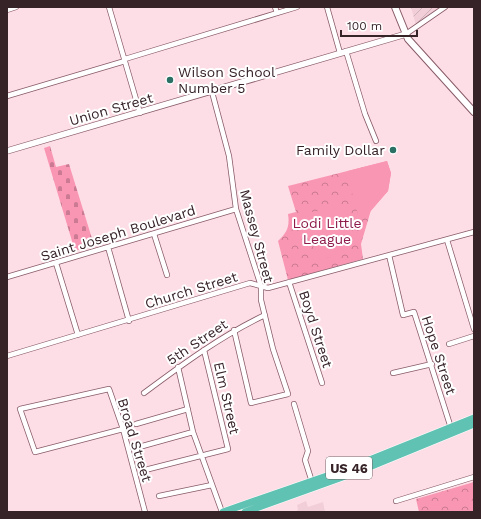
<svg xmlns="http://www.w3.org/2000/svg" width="481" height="519" viewBox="0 0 481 519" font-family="'Work Sans',sans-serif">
<defs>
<pattern id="industrial-furrows" width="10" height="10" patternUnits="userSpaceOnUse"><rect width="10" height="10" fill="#f1ced8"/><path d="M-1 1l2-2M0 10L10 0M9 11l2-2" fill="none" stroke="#cfb1b9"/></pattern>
<pattern id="forest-crowns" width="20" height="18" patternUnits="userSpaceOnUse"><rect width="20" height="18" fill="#f996b4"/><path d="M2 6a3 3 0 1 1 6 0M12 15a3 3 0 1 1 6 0" fill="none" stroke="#ca7a92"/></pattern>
<pattern id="cemetery-stones" width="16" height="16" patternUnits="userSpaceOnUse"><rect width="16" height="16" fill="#f996b4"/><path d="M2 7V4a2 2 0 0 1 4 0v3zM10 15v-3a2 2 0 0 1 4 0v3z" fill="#ca7a92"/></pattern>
</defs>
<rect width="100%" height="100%" fill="#fedee6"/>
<path fill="#f1ced8" d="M306,501L308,507L323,502L325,512H294L298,510L297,505Z"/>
<path fill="url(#industrial-furrows)" d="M411,7H439L417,29Z"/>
<path fill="url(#forest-crowns)" d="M387,161L391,173L388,191L371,210L361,244L363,259L288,280L278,241C287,233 290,226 288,214L296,212L288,186Z
M474,482V512H419L416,499Z"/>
<path fill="url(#cemetery-stones)" d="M50,146L56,167L69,164L94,245L75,251L44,148Z"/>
<path fill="#f996b4" d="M387,161L391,173L388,191L370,212L358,215L351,189L346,178L348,171Z
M340,208L341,210L346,209C352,219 353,226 352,237L334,256L320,260L302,223L299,220L304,213Z"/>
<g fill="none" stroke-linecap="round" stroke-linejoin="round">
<g stroke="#875b68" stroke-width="6">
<path id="minor" d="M109,7L140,113
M275,7L277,13
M327,7L340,53
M7,10L16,7
M406,34L445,7
M346,51L365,114L376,141
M125,59L297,7
M212,92L229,156L236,209L261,286V300L273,349L288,394L251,403L234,330
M7,96L125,61
M154,234L167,275
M447,240L474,329
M108,247L129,321
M389,255L403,315L414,312L451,428
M56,263L78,335
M7,277L236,209
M289,282L322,383
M449,344L474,336
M7,356L250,283L268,288L474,232
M178,367L193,432L222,512
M393,373L432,364
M144,393C183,364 221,336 265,315
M294,404L308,451L305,460L312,482
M136,424L188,409
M123,429L35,452L20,409L109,389L123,429L145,512
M139,447L193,432
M145,470L228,449L204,350
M159,496L212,485
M396,501L474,477"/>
</g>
<g stroke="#875b68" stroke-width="7">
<path id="tertiary" d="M7,151L406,34"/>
</g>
<g stroke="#875b68" stroke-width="8">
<path id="secondary" d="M395,7L408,39L474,112"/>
</g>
<g stroke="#fff" stroke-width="8">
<path id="trunk" d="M223,512L347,469L474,418
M245,512L362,470L474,424"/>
</g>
<use href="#minor" stroke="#fff" stroke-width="4.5"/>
<use href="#tertiary" stroke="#fff" stroke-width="5.5"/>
<use href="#secondary" stroke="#fff" stroke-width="6"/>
<use href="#trunk" stroke="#5fc2b3" stroke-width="7"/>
</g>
<g fill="#2b7065" stroke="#fff" stroke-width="1.5">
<circle cx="170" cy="80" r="4"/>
<circle cx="393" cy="150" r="4"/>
</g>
<g text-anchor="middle" stroke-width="4" stroke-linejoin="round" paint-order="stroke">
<rect fill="#fff" stroke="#726568" stroke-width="1" x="326" y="457" width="46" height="22" rx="3"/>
<g font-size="13" font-weight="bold" fill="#362328">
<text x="349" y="473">US 46</text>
</g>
<g font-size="14" fill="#362328" stroke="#fff" text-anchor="start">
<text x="178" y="77">Wilson School<tspan x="178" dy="16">Number 5</tspan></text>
<text x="385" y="155" text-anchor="end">Family Dollar</text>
</g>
<g font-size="14" fill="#362328" stroke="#fff">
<text transform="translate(111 109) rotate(-16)" y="5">Union Street</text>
<text transform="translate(118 233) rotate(-17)" y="5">Saint Joseph Boulevard</text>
<text transform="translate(257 236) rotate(75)" y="5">Massey Street</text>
<text transform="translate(191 290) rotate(-17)" y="5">Church Street</text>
<text transform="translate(316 329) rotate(72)" y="5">Boyd Street</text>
<text transform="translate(197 342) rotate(-34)" y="5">5th Street</text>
<text transform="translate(439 355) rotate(72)" y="5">Hope Street</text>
<text transform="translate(227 398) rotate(77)" y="5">Elm Street</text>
<text transform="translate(135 440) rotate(73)" y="5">Broad Street</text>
</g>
<g font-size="14" fill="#8d1b4b" stroke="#fff">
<text x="327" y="228">Lodi Little<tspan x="327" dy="16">League</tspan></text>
</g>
</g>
<rect width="481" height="519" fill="none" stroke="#362328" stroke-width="16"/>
<path d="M341 30v6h76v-6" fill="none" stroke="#362328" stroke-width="2"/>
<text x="347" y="30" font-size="12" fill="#362328" stroke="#ffffff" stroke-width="3" paint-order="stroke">100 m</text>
</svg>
